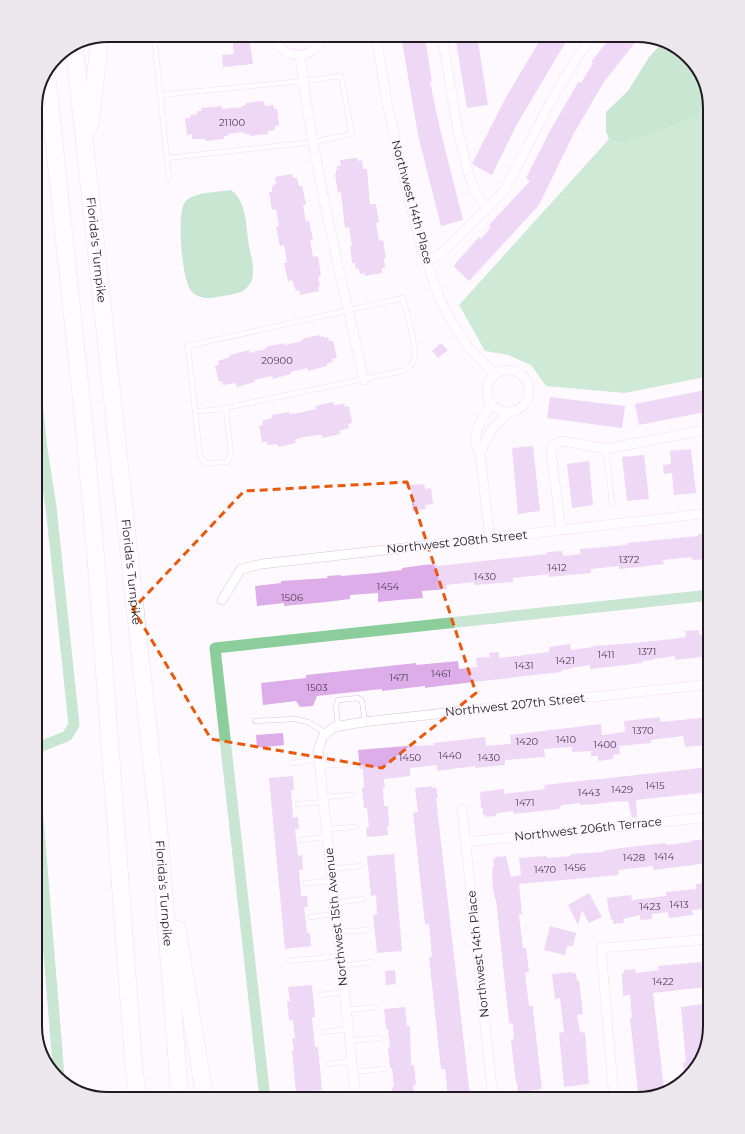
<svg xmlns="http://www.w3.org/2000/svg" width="745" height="1134" viewBox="0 0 745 1134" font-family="Montserrat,sans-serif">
<rect width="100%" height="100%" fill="#fef9ff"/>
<path fill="#94d8a5" d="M710,107V376L625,393L546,386L531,365L508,355L485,351L459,305L609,139L618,143L696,117Z"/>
<path fill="#8bce9c" d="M663,42L678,47L702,76L710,107L696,117L641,137L618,143L609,139L606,132V112L628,91L649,57Z
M231,190C247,201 246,228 249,246C251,257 256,271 251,282C250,284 245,290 243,291C238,294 210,299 204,298C200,297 193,294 191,291C182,280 176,213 185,202C193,192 218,192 231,190Z"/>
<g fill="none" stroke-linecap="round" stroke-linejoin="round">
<path stroke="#8bce9c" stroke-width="11" d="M35,755L37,748L67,736L74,725L51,507L42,449L35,384
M35,781L59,1077
M265,1099L215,648L710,595"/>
</g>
<path fill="#ddadea" d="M232,35H249L253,64L223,67L222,55L234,54Z
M455,35H477L488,105L467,108Z
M543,35H558L567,40L517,124L492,175L472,164L505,99Z
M612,35H641L604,82L574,133L539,205L469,281L454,267L456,263L479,237L481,239L491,227L489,225L530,181L526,178L551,129L579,81L581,83L593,63L591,62Z
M425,37L432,82H430L440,129L463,220L441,226L418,135L402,41Z
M264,101L265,106L273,105L274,109H277L279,125L275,126V130L268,131V134L250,136L249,134H245L244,132L228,134V136H224V139L206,141L205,139H192V134L187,135L185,118H190V115L197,114V111H202L201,108L222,106V109L242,107V106L246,105V103Z
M357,158L358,161L362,160L363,169H367L370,204H376L379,222L376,223L379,241L383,240L386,258H384L385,268H382V273L365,276V273L360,274L359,269H356L355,263H352L350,246H352L349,227L345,228L341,192L338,193L335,174H336V169H338L337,166H341L340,160Z
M292,174L293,178H297L299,186H302L306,204L303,205L306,222L309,221L313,240H310L313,257L318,256L321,276L318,277L320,287H318L319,291L300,295L299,290L296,291L292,280L288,281L284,263L287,262L284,245L280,246L276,227L279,226L276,209L272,210L269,192H272V187H273V185L276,184L275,177Z
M319,335L320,337L324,336L325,338L328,337L329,341H333L337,358L332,359L333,362L327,364V366L308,371L307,368L290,372L291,374L273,379L272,376L254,380L255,382L237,387L236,383L223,385L222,381L219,382L215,366L219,365L218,361L230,357V355L249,350V353L266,349V347L284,343L285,345L302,341V339Z
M441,343L448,350L438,358L432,351Z
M710,389V411L639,425L635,404Z
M550,397L625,406L622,428L547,418Z
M333,402L334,405L344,404L345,407L349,406L352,423L348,424L349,428L339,431L340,434L322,438V435H317L299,438L295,440L296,443L278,447L277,444L267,445V442H262L259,426L263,425L262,421L272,418L271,415L289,412L290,414L294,413V414L316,409L315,406Z
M533,446L540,511L518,514L512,448Z
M691,449L696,493L674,495L672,473L664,474L663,465L671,464L670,451Z
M644,455L649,499L627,501L622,457Z
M589,461L593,505L572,508L567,464Z
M424,484L425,489L431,488L433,504L425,505L426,509L413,511L410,485Z
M710,533V559L692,560L691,557L663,560L664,564L639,567L619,569V566L591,569V573L549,577V574L513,578V582L499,583L475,585L474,582L446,585L447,589L422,591L423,598L399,600L378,602V593L350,595V599L326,602L284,606V603L257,606L255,586L281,583V581L328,578L327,576L341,575V576L376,573L402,570V568L424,565L437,564V566L547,554V552L562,551L563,556L581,554L580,549L627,545V543L698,536V534Z
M699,630V635L710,634V656L675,660V656L653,659V660L642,661V663L590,669V665L571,668V669L561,670V672L431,687L425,688V686L382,691V689L317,696L313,706L300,707L296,701L263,705L261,683L306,678V675L416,663V665L458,661L459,669L477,667L476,658L490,657L489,653L499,652V658L549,652V647L570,644L571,650L593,647V646L623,644L673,639L686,637L685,631Z
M660,717L661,722L710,717V736L703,737L704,745L685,747L683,736L651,740V743L619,746L620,754L613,755V759L598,761V756H591V751L572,752V747L544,749L545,757L505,760V765L475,768V766L437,771V765L410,768V776L384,779L385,788H383L384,806H388L389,826H387L388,835L367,837L366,828L369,827L367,808H364L362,788H364L363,769H360L358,750L418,745V746L434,745V743L485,737L486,746L511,744L510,735L601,724L602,735L625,732L624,721Z
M283,733L284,745L257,748L256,735Z
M710,767V792L636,800L637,817L632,818L628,801L620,802L619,801L588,805V804L580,805V803L562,805L560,807V809L514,814L513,811L497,813L496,816L486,817V815H483V808H481L480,792L504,789V794L545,789L544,785Z
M293,776L294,790H291L293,818L298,817L299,829H295L298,856L302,855L303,870H299L301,896H307L308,907H304L307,933H310L311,946L285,949L269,778Z
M432,786V788L436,787L438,798H436L470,1096L448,1098L445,1069H441L429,957H432L429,924H425L413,813L418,812L415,788Z
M706,839L709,863L653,870V866L618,870L619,875L519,884L522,914L519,915L523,948H526L529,972L525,973L529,1006H533V1010L542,1089L518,1092L517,1082L516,1083L511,1040L514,1039L513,1024L509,1023L496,899H495L493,888L492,875H493L492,867H494L493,859H495V857L506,856L511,877L521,875L519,858L546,856L547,858L571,856L570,854L603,852V851L621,848L666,843V845L691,842L690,841Z
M394,854L402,951L377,953L373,915L377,914L376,895L371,896L367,856Z
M710,882V909L692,910L693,915L669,918L668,912L652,914V919L640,920V915L623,919L624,923L613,924V920H611L610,912L609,913L607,898L631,895L632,900L666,896V892L696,889V884Z
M589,893L602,917L589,923L582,910L578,925L568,905Z
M550,926L576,933L573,946H567L565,955L544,950Z
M701,962L706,987L653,993L664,1089L638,1092L630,1018H632L630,995L623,996L622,973H624V970L635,969L636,973L659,970L658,966Z
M395,970L396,984L386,985L385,971Z
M573,972V974L576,973L577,981H579L583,1014L577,1015L580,1032L585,1033L589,1084L564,1087L559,1033L564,1032L560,998L555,999L552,974Z
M312,985L315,1017L312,1018L315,1047H318L322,1090L296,1092L292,1051L294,1050L292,1038H295L293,1020H289L287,1001H290L288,987Z
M703,1004L705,1016H703L706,1040L698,1066L685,1078L683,1063L686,1062L681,1007Z
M405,1007L407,1026H410L411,1065H414L416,1085H413L415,1099H393L392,1087H394L392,1068H390L388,1048H390L388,1029H386L384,1009Z"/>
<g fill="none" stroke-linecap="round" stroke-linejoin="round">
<g stroke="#d7c3dc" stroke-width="5.5">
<path id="lane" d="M154,35L169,178
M160,95L303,81L341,76L352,134L313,142L167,158
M195,411L215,410L403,371C408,368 412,365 414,360C418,349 406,311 403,298L188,346L200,457L206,463L227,462L231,454L226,408
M706,429L710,471
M606,449L612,504
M255,721L295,719L308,722L326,733
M338,726L336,706L338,700L358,698L362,701L365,722
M292,763L319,759
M320,766L348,764
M323,797L351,795
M298,804L324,802
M327,829L355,827
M300,840L327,837
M331,869L361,866
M306,883L332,881
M335,903L363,899
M310,917L336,914
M338,932L367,930
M288,961L341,956
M342,966L371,962
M320,995L344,992
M346,1010L376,1007
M324,1032L349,1029
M350,1041L379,1038
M327,1064L352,1061
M353,1072L384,1069
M347,1099L356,1098"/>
</g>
<g stroke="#d7c3dc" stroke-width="10">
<path id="street" d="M273,35C280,61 316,62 322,35
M376,35L387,102L404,180L421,244L439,297L450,319L468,347L495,374
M442,35L457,126L469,175L475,191L487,209
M300,55C313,165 340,272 364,380
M427,261L444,251L504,191L551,101L573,64L593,35
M487 391a21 21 0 1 1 42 0a21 21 0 1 1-42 0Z
M480,454L491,430L510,412
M561,530L551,452L553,445L563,441L606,449L710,429
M490,539L480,454L475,440L478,426L491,404
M222,600L241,569L262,564L710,513
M462,809L493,1099
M467,842L710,817
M356,1099L318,751L323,736L334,727L363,722L710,684
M614,1099L601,948L710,939"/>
</g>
<g stroke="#d7c3dc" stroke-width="18">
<g id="highway">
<path id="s1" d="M74,45L158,820L180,1099"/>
<path d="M47,76L85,434L97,572L134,1068L138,1099"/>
<path d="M90,125L100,37"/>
<path d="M177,929L205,1099"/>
</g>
</g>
<use href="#lane" stroke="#fff" stroke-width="4.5"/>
<use href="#street" stroke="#fff" stroke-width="9"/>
<use href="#highway" stroke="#fff" stroke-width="17"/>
</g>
<path d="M0 0H745V1134H0ZM407,482L476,693L382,768L211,739L133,609L244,491Z" fill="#fef9ff" fill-opacity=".55" fill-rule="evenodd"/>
<path fill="none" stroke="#e8590c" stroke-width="3" stroke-dasharray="8 5" stroke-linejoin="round" d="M407,482L476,693L382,768L211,739L133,609L244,491Z"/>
<g text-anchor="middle" stroke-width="3" stroke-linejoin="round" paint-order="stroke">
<g font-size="10" fill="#503f55">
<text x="232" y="126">21100</text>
<text x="277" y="364">20900</text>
<text x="629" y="563">1372</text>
<text x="557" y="571">1412</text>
<text x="485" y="580">1430</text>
<text x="388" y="590">1454</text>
<text x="292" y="601">1506</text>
<text x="647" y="655">1371</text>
<text x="606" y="658">1411</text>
<text x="565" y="664">1421</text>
<text x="524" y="669">1431</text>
<text x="441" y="677">1461</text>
<text x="399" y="681">1471</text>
<text x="317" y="691">1503</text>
<text x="643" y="734">1370</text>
<text x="566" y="743">1410</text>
<text x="527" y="745">1420</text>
<text x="605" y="748">1400</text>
<text x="450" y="759">1440</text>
<text x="410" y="761">1450</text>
<text x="489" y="761">1430</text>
<text x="655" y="789">1415</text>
<text x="622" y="793">1429</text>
<text x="589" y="796">1443</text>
<text x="525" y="806">1471</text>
<text x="664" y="860">1414</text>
<text x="634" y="861">1428</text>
<text x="575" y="871">1456</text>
<text x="545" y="873">1470</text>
<text x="679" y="908">1413</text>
<text x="650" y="910">1423</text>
<text x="663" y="985">1422</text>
</g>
<g font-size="12" fill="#211a23" stroke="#fef9ff">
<text transform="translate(412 202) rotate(75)" y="4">Northwest 14th Place</text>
<text dy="4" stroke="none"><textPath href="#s1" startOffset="206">Florida's Turnpike</textPath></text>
<text transform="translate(457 542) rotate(-6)" y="4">Northwest 208th Street</text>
<text dy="4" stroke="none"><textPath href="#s1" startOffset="530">Florida's Turnpike</textPath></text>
<text transform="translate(515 705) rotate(-6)" y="4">Northwest 207th Street</text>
<text transform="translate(588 829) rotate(-6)" y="4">Northwest 206th Terrace</text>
<text dy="4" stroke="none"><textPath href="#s1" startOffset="853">Florida's Turnpike</textPath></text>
<text transform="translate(336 917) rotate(-96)" y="4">Northwest 15th Avenue</text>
<text transform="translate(478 954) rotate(-96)" y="4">Northwest 14th Place</text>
</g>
</g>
<path d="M0 0H745V1134H0ZM108 42H637A66 66 0 0 1 703 108V1026A66 66 0 0 1 637 1092H108A66 66 0 0 1 42 1026V108A66 66 0 0 1 108 42Z" fill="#ece7ed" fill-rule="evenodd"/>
<path fill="none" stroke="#211a23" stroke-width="2" d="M108 42H637A66 66 0 0 1 703 108V1026A66 66 0 0 1 637 1092H108A66 66 0 0 1 42 1026V108A66 66 0 0 1 108 42Z"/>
</svg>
